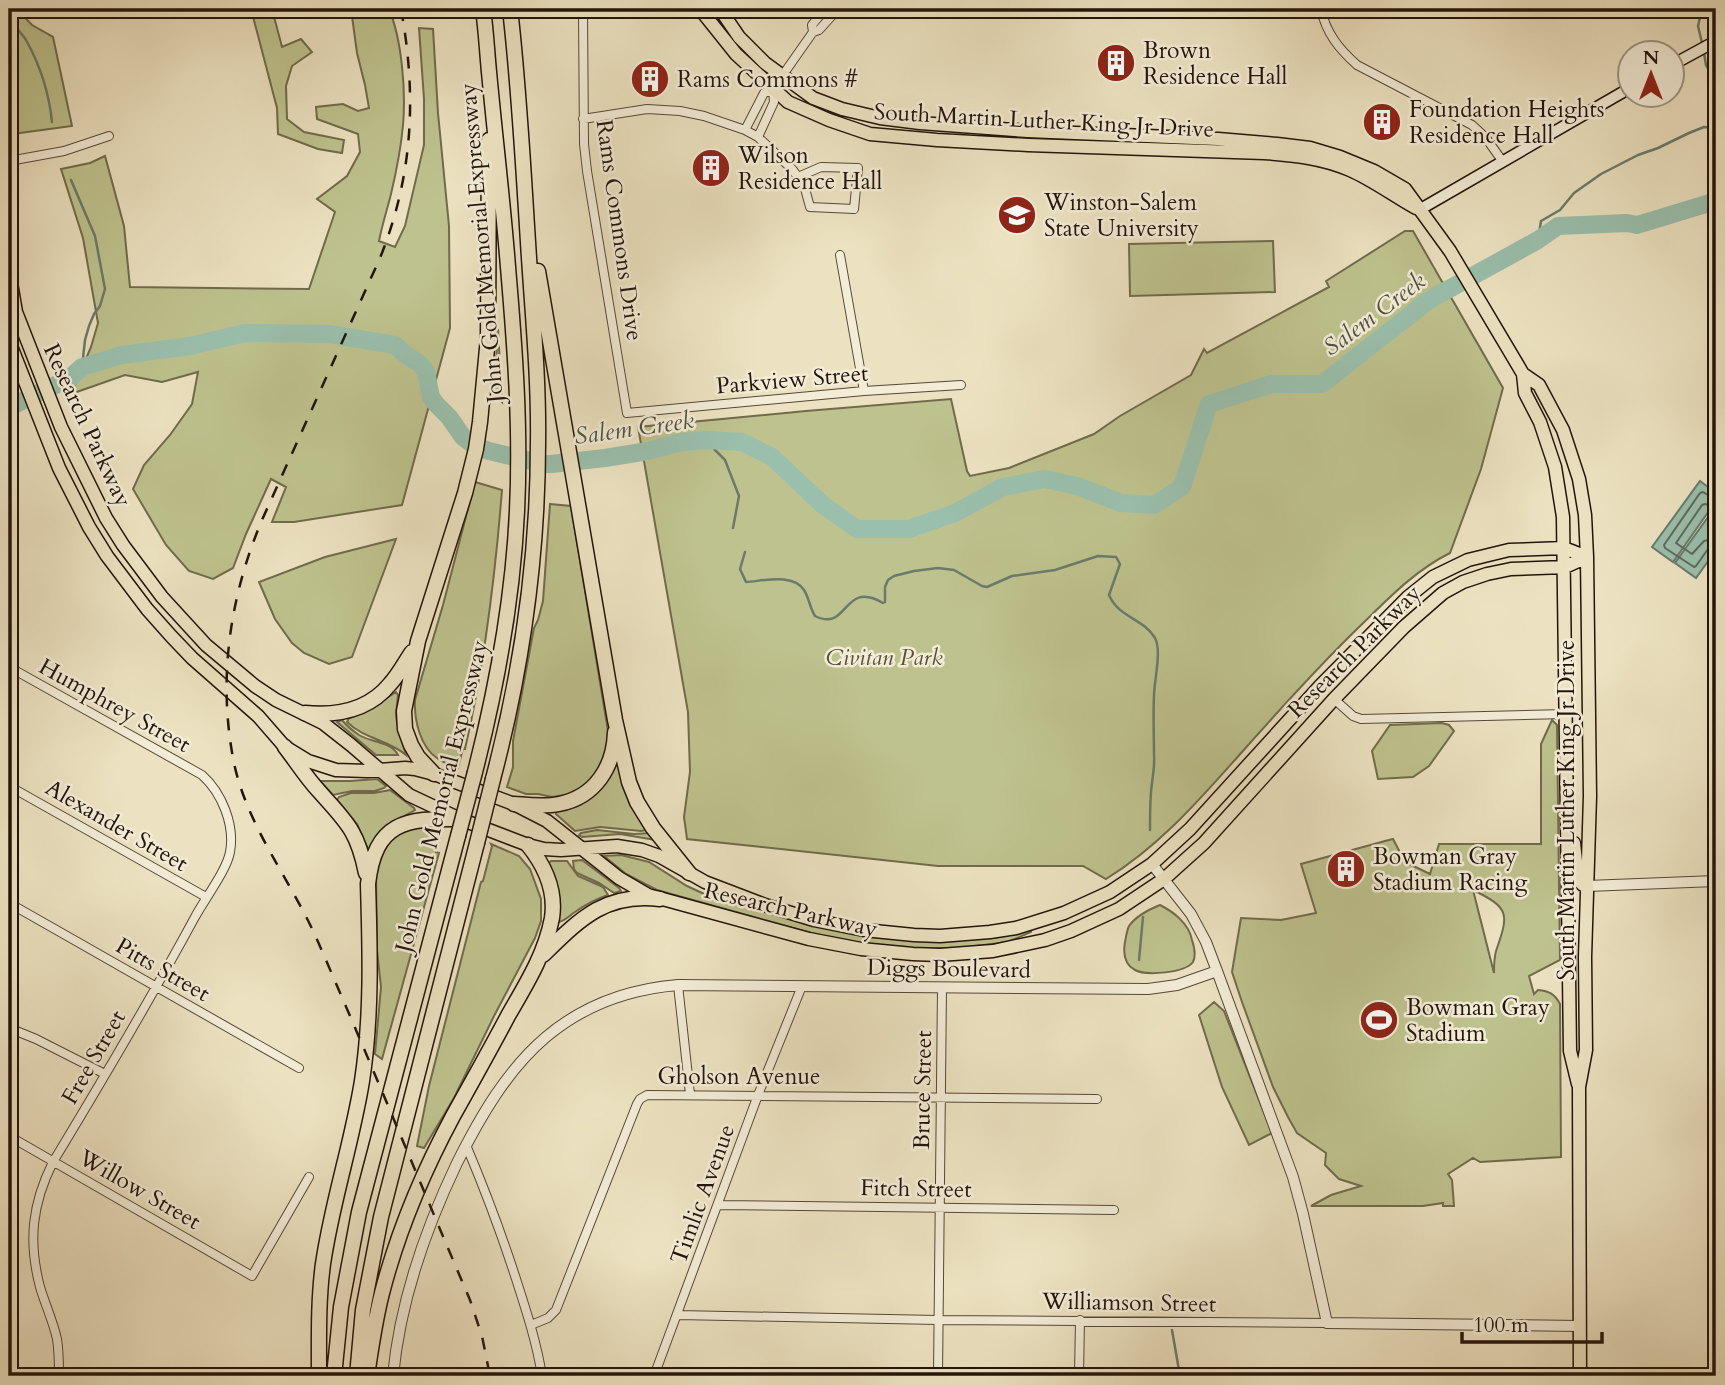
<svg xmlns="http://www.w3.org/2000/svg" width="1725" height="1385" viewBox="0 0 1725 1385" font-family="Cardo,serif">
<rect width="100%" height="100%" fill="#ece2c1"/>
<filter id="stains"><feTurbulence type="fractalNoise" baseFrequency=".00286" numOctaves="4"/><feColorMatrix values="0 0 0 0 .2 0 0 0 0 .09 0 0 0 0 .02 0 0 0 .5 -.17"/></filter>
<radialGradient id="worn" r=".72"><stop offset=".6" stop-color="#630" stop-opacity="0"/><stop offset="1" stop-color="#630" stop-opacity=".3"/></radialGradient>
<path fill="#bec28e" stroke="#706b4c" stroke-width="2" fill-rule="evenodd" d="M9,9H17L32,25L53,37L72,126L12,134V103L9,82Z
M251,9H272L282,47L301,39L312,52L292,66L286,86L287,119L304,132L344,140L342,153L318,149L278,134L277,108Z
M351,9H389C402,40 406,92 403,125C401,147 396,173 391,194C387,210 382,225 379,241L395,247L405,226L424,145V99L419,28L433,29L438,113L449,226L450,328L402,505L294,522H272L286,487L271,479L246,534L233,568L213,579L189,571L166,545L133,489L144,465L170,435L192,404L198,372L162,382L125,375L71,394L91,347L98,323L83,238L61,169L90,163L105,156L124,226L130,287L309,289L335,212L317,199L347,176L360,152L358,134L317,119L316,107L343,104L358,111L369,108L365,85L357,53Z
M1405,231H1413L1503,388L1481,469L1450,553C1414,571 1388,599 1359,627C1318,667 1280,709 1242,752C1200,799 1160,846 1106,879L1083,866H938L687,839L684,817L690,772L688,712L638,427L806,411L951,399L967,471L970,476L1009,468L1094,434L1120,416L1191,375L1204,349L1207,353L1329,287L1326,281Z
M1273,241L1275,292L1130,296L1129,244Z
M498,329L502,402L493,392L491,391L496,363Z
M475,482L502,490C495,578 485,663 465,749L463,748L458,768C451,765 443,763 437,758C420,747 414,719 415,700L443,605Z
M550,504L571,506L609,737L608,752L595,777L576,793L552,797L538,794H526L507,787L513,767V741L534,628L538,620L543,601Z
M396,539L352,657L329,664L304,653L292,643L275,619L259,582L325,557Z
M396,692L398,695L396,714L397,723L406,755C389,740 364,739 347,722L349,718L365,712Z
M342,720C347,726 353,731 359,735C372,743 391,741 398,755H376L337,722Z
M1552,720L1557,725L1560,960L1529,976L1534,994L1538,990C1549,991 1555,994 1560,1004L1561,1157L1480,1162L1473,1158L1448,1174L1452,1180L1454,1206H1443V1203L1423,1206H1311L1331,1195L1361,1186L1339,1179L1325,1165L1326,1153L1297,1133L1288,1117L1273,1087L1242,1002L1232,972L1241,918L1281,920L1316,913L1301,864L1385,841L1393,839L1405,862L1430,874L1439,844H1541V744ZM1473,890C1510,908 1509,914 1496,951C1494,958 1494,966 1494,973Z
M1442,723L1449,725L1454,731L1429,766L1413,777L1378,779L1372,751L1390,725Z
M617,756L647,828L646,830L641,831L600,827L575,831L556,814V811Z
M377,779L386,786L384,788L375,791H352L333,795L320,781H350Z
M390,790L414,808L415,810C393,823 383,824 370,848L368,849L357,824L337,800L339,797L351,793H374Z
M441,825L442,827L436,852L439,853L382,1059L375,1054L381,987L377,950L376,875L379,855L392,837L413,827Z
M597,830L634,834L651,833L655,840L620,834L582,837L579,835L581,833Z
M491,844L519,856L530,869L541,899V921L535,938L494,1016L454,1098L424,1148L417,1146L429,1086L481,882L483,881L492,846Z
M621,855L649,862L687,886L713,898L752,905L852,933L1030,928L1031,932L1008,942L959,948H907L861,943L815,934L657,890L626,874L604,856Z
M582,860L619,888L621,891L614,893L599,883L577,873L574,869L573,861Z
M551,861H567L578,876L603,887L608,895C596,899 585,905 575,912C569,916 566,920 559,922L558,888L549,863Z
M1160,905C1174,912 1189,924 1192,940C1194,946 1196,956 1193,962C1185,973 1146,976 1135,970C1124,964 1123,953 1125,942C1126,937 1127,930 1129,926C1136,916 1150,909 1160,905Z
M1214,1002L1224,1011L1272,1133L1249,1145L1222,1087L1199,1015Z"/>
<path fill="#9abfac" stroke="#6a7b6c" stroke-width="2" d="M1700,481L1716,493V501L1673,562L1652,547Z
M1716,506V550L1696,578L1675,563Z"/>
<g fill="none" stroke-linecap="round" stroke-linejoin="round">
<path stroke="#5e6a5c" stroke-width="2" d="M1716,498L1711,497L1703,492L1700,493L1664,545L1665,548L1694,567L1696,566L1708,549L1716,547
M1716,507L1705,504L1702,505L1676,543L1692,554L1704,541L1716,538"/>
<path stroke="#6a7b6c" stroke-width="2.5" d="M9,17C13,26 21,32 26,40C40,65 49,93 52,122
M1702,43L1698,26L1702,9
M1704,53L1706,65L1716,82
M71,180L95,236L105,289L100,306L94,314L89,326L85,340L82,367
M1538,240L1541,221L1560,210L1574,193L1601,174L1638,155L1658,148L1689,133L1704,127L1716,128
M709,440L715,450L725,460L739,496L733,528
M745,552L740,569L746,582C763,581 793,573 804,590C809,598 810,608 815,616C849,633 842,579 883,603L885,602V587L888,580L894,576L914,571L938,568L954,570L982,586L987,587L1012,576L1055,570L1098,556L1116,557L1120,564L1109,595C1118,617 1144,619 1155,638C1162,651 1154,681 1154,696C1153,716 1154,735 1154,755C1155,767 1152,780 1151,792C1150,805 1150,817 1150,830
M1139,960L1143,917
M1172,1330L1180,1376"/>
<path stroke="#9abfac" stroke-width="18" d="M9,406L14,405L70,378L82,367L122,355L190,346L245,333L329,334L395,345L406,355L420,364L426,372L431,397L436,404L449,417L463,437L475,446L489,451L544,464H551L605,458L648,451L681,442L709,440L742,442L772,457L823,505L857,529H909L955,513L1003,487L1045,479L1077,486L1121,503L1154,505L1182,487L1209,404L1271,384H1322L1429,300L1538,240L1558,226L1627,223L1637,225L1716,201"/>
<g stroke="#554838" stroke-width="10">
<path id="minor" d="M583,9L584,144L587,171L627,413L864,391L961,385
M1321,9C1326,33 1339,49 1357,65L1472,125L1486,138L1503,162
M813,32L812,25L825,9
M583,119L647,109L680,111L704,116L745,130L758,137L792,169L804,185L810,207L854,209L858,168L821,167L798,177
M745,130L764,93L773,89L813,32L819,30L838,9
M758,137L774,102L773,89
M9,161L64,151L109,136
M840,255L864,391
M9,667L202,775C222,793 235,825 230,852C227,870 204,900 195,917C150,1000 102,1081 53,1162C32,1204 28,1241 40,1287C45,1304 53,1321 57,1339C59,1351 59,1364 59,1376
M1334,699L1353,716L1361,719L1566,714
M9,786L206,897
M9,903L299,1068
M678,985L690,1094
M9,1028L36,1039L105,1074
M9,1136L252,1276L309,1177
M466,1145C485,1190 502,1235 517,1282C527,1313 537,1344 542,1376
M718,1205L1114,1210
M678,1315L938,1320L1327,1323
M531,1325L548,1318L556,1310L637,1104L640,1099L647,1095L1097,1099
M654,1376L758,1095L802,986
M938,1376L942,987
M1079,1376L1080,1320"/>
</g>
<g stroke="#554838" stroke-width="12">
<path id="tertiary" d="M1152,864L1191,914L1206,942L1217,971L1293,1177L1303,1214L1327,1323L1580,1326
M1587,886L1716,881
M393,1376C400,1301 425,1230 457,1163C480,1117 507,1070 546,1037C584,1005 629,989 678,985L1148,989L1177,985L1217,971"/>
</g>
<g stroke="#23140b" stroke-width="13">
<path id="secondary" d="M1672,65L1716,41
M1419,210L1630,88"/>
</g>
<g stroke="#23140b" stroke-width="15">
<path id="primary" d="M700,9L736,54L788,102L829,120L870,134L937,140L1028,145L1264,153C1293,155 1323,158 1350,170C1373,180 1394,196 1416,208
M720,9L739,37L765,63L813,98L842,109L880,118L920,123L1028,131L1218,139L1277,144L1310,148L1340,157L1374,171L1405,189L1450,251L1523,374L1539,385L1563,430L1579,479L1585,515L1587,557L1590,796L1585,957L1586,1050L1579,1087L1580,1376
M9,271L16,312L61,427L106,518L123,545L162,597L206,645L255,686L276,700L323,723L351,745L409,795L460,819L528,845L544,849L561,850L617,846L642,850L659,856L705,882L765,905L814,920L864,930L914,935L940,936L990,932L1016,928L1064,913L1110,892L1152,864L1190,829L1320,686L1408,597L1433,577L1468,560L1509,550L1564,548L1587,557
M9,341L59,468L89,527L107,556L147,609L171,636L192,658L258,716L285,747L308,761L336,770L367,771L405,768L415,769L434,774L514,804L547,821L619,878L648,895L809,939L861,949L913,954L940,955L993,951L1045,940L1071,931L1119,909L1164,879L1204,843L1334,699L1404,627L1443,593L1463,582L1487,574L1511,569L1565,567L1587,557
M1523,374L1525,393L1540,422L1555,467L1563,517L1570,1051L1578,1084
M1574,843L1578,880L1583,885L1587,886"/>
</g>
<g stroke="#23140b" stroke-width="17">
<path id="motorway" d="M538,271L615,720L629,782L637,802L653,828L689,873
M305,713C337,716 369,710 390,684C399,674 405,662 412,652
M285,747C296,761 306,777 318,790C346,822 357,829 366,873
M475,772C497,686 513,599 517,511C521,429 515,349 508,267C503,202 495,137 489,72C487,51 486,30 483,9
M434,774L418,757L411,745L405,729L404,711L418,641L465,493L476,449L480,422L488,338L489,140
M493,779C522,669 538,557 538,443C539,376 532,309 528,242C523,164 519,86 510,9
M514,804C529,805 544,807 559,804C595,797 614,767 615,732
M543,955C579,920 605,892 660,899
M319,1376C319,1339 318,1301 323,1264C332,1202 352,1143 362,1081C372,1016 370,950 368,884C375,822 405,818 460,819
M334,1376L341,1307L359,1212L458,836
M357,1376L363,1310L381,1217L477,843
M367,1376C371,1348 375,1320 382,1293C398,1231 423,1172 453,1116C472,1082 491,1048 509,1014C527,983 545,954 552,918C556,891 545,866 528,845"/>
</g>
<use href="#minor" stroke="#f3ecd7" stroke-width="8"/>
<use href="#tertiary" stroke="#f3ecd7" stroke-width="10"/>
<use href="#secondary" stroke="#f3ecd7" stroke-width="10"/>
<use href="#primary" stroke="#ece2c1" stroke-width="12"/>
<use href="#motorway" stroke="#ece2c1" stroke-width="14"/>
<path stroke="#23140b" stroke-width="2.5" stroke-dasharray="12 12" stroke-linecap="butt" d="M401,9C417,96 413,176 380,258L262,520C230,596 218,677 233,758C245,823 288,876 315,935C368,1056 418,1178 470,1300L482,1336L490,1376"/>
<g stroke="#23140b" stroke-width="17" stroke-linecap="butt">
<path id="motorway-bridge" d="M458,836L475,772
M477,843L493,779"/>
</g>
<use href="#motorway-bridge" stroke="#ece2c1" stroke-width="14"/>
</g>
<defs>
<g id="building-disc" transform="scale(2.0125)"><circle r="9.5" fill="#8f2418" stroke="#f3ecd7"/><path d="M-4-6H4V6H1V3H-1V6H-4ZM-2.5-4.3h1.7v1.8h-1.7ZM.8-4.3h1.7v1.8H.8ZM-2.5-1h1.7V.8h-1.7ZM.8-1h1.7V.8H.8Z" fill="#fff"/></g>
<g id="university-disc" transform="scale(2.0125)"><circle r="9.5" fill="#8f2418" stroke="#f3ecd7"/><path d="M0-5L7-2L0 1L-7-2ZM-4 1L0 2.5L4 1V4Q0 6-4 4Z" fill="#fff"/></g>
<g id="stadium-disc" transform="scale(2.0125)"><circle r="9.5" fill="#8f2418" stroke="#f3ecd7"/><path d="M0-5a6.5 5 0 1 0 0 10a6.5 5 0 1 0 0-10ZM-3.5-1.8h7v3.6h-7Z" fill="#fff"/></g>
</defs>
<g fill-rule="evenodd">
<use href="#building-disc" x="1116" y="63"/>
<use href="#building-disc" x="650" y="79"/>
<use href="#building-disc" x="1382" y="122"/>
<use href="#building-disc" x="711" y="168"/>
<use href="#university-disc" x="1017" y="215"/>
<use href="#building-disc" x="1346" y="869"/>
<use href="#stadium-disc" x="1379" y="1020"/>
</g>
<g text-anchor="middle" stroke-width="5" stroke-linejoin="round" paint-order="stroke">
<g font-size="23" fill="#23140b" stroke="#f3ecd7" text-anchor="start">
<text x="1143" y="58">Brown<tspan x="1143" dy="26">Residence Hall</tspan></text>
<text x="677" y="87">Rams Commons #</text>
<text x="1409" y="117">Foundation Heights<tspan x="1409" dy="26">Residence Hall</tspan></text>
<text x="738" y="163">Wilson<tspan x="738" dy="26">Residence Hall</tspan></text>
<text x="1044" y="210">Winston-Salem<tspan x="1044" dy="26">State University</tspan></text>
<text x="1373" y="864">Bowman Gray<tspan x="1373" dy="26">Stadium Racing</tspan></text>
<text x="1406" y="1015">Bowman Gray<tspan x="1406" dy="26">Stadium</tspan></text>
</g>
<g font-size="23" fill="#23140b" stroke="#f3ecd7">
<text transform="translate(1044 120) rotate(3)" y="8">South Martin Luther King Jr Drive</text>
<text transform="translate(620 230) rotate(82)" y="8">Rams Commons Drive</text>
<text transform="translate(481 243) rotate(-95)" y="8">John Gold Memorial Expressway</text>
<text transform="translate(792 379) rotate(-5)" y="8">Parkview Street</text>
<text transform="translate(88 425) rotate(65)" y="8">Research Parkway</text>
<text transform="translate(1354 651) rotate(-45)" y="8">Research Parkway</text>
<text transform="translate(115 705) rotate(29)" y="8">Humphrey Street</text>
<text transform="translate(441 796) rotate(-76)" y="8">John Gold Memorial Expressway</text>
<text transform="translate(1566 810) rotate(-90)" y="8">South Martin Luther King Jr Drive</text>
<text transform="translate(117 825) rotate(30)" y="8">Alexander Street</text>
<text transform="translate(791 909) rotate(13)" y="8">Research Parkway</text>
<text transform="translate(949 968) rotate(1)" y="8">Diggs Boulevard</text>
<text transform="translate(163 969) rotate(30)" y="8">Pitts Street</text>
<text transform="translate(93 1057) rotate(-60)" y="8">Free Street</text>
<text x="739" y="1084">Gholson Avenue</text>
<text transform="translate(922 1090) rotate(-89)" y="8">Bruce Street</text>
<text transform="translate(916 1188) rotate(1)" y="8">Fitch Street</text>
<text transform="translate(140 1189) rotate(30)" y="8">Willow Street</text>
<text transform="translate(702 1194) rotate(-70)" y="8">Timlic Avenue</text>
<text transform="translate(1129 1302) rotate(1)" y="8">Williamson Street</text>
</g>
<g font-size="23" font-style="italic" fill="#595139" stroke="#f3ecd7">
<text x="884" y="665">Civitan Park</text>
</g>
<g font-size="24" font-style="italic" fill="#4d5043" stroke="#f3ecd7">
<text transform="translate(1374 314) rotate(-37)" y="8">Salem Creek</text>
<text transform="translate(634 428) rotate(-8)" y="8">Salem Creek</text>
</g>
</g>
<rect width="1725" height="1385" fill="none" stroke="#ece2c1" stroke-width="35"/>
<rect x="10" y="10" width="1704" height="1364" fill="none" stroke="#23140b" stroke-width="3.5"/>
<rect x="18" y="18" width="1690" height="1350" fill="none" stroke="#23140b" stroke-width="2"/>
<g transform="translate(1651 74)"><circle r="33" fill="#f3ecd7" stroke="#a09685" stroke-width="2"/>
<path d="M0-5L12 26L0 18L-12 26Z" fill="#8f2418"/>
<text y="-10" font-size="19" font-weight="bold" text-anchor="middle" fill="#23140b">N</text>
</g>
<path d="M1462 1332v10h140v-10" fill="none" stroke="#23140b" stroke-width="3.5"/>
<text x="1473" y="1332" font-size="21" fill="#23140b" stroke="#f3ecd7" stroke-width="5" paint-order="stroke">100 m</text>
<rect width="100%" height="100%" filter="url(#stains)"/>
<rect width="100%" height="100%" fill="url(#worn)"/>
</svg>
